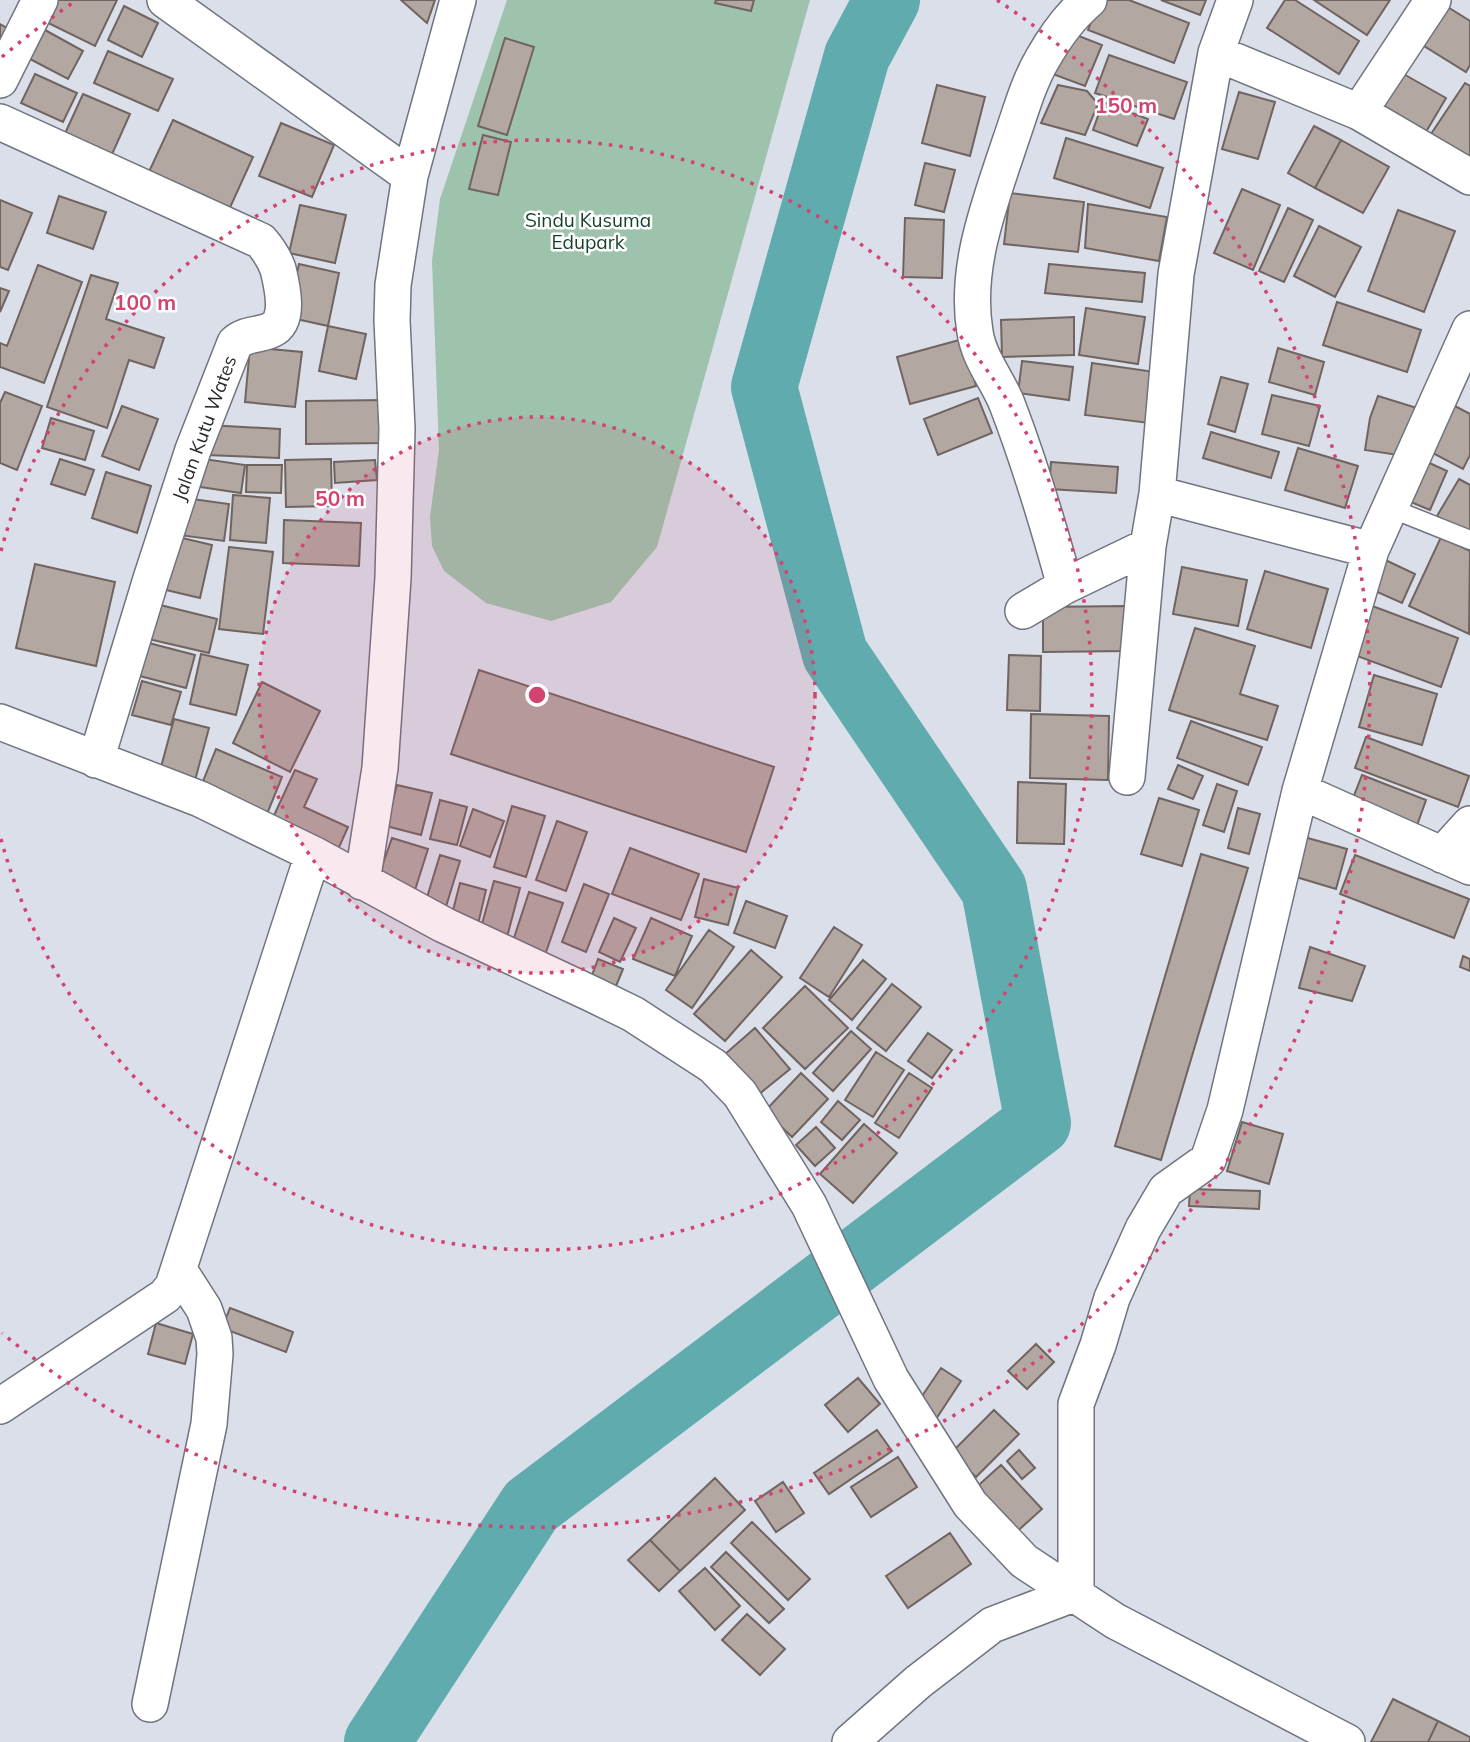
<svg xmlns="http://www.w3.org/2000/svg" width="1470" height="1742" viewBox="0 0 1470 1742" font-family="Mulish,sans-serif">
<rect width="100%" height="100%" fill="#dadfea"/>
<path fill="#9ec3ac" d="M507,0H810L657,547L611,602L551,621L486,603L444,571L432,546L430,517L439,450L432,261L440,199Z"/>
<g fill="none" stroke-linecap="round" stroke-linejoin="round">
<path stroke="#60abad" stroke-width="66" d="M377,1742L531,1506L1038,1123L994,889L835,654L764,387L857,56L887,0"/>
</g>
<path fill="#b3a7a2" stroke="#706460" stroke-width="2" d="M44,0H117L95,46L36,17Z
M401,0H435L427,23Z
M716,0H754L751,11L715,3Z
M1100,0H1129L1189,23L1174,63L1088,30Z
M1161,0H1206L1200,15Z
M1285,0H1295L1359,41L1339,74L1267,28Z
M1314,0H1390L1367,35Z
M1438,1L1470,21V65L1466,72L1411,38Z
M124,6L158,23L142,57L108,40Z
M0,24L16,33L0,64Z
M45,30L83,51L68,79L30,59Z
M1066,31L1102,45L1085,86L1050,73Z
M505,38L534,47L507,135L478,126Z
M108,51L173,79L158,111L94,83Z
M1109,55L1187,82L1174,119L1095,93Z
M1400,72L1446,98L1426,132L1380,105Z
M35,74L77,93L63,122L21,103Z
M1465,83L1470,86V157L1467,161L1429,137Z
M937,85L985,97L970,156L922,143Z
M1058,85L1087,91L1098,104L1085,135L1041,123Z
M1239,92L1275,102L1258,159L1222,149Z
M83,94L130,114L109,161L62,140Z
M1103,102L1148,119L1137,146L1093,130Z
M173,120L253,157L228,212L147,176Z
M281,123L334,145L312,197L259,176Z
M1314,126L1341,140L1315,188L1288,173Z
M483,135L511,142L498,195L469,189Z
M1066,138L1163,168L1150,208L1054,178Z
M1341,140L1389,167L1363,213L1315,188Z
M925,163L955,170L944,212L915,205Z
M1242,189L1280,205L1253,270L1214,253Z
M1010,193L1084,202L1078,252L1004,244Z
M59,196L106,212L93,249L47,233Z
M0,200L32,213L8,270L0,267Z
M1088,204L1167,217L1159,261L1085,248Z
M300,205L346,215L335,263L289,253Z
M1288,208L1313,220L1284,282L1259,271Z
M1398,210L1455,231L1424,312L1368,291Z
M905,218L944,220L942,278L903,277Z
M1319,226L1361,247L1335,297L1294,276Z
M299,264L339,273L328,326L287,317Z
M1049,264L1145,273L1142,302L1045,293Z
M38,265L82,282L44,383L0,367V343L7,346Z
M91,275L118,283L106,319L164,338L154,368L129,360L107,428L47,407Z
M0,288L9,291L0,312Z
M1337,302L1421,330L1407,372L1323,345Z
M1086,308L1145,317L1138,364L1079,355Z
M1074,317V355L1002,357L1001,320Z
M328,326L366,334L356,379L319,371Z
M963,339L976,386L910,404L897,357Z
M250,347L302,352L295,407L245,402Z
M1278,348L1324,362L1315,395L1269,382Z
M1022,361L1073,367L1069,400L1018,393Z
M1092,363L1155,372L1149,423L1085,415Z
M1221,377L1248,384L1235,432L1208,424Z
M5,392L42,406L17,470L0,463V403Z
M1272,395L1320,406L1309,446L1262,434Z
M1378,396L1430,412L1398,455L1365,450L1370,418Z
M978,398L992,433L938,455L924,419Z
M385,400V443L306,444V401Z
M1453,405L1470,414V455L1463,469L1429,451Z
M122,406L158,419L139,470L102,456Z
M51,418L94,431L85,460L42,448Z
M208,425L280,429L279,458L207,455Z
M1211,432L1279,452L1271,478L1203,458Z
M1298,448L1358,466L1345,508L1285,490Z
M197,458L245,465L241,493L193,486Z
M60,459L94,470L85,495L51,484Z
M331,459L332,506L286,507L285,460Z
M375,460L377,480L335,483L334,462Z
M1423,460L1447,471L1430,510L1406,500Z
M1051,462L1118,467L1116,493L1049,489Z
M247,465H282L281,493L246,492Z
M106,472L151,486L137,533L92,518Z
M1459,479L1470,485V535L1437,516Z
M233,495L270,498L266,543L230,540Z
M185,498L229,504L224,541L179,535Z
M284,520L361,523L359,566L283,563Z
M178,537L212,545L200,598L166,590Z
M1441,537L1470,551L1469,634L1409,606Z
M229,547L273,552L263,634L219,629Z
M1379,557L1415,574L1402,603L1366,587Z
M35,564L115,582L96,666L16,648Z
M1182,567L1247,580L1238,626L1173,614Z
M1265,571L1328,589L1311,648L1247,629Z
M152,603L217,619L209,653L144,638Z
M1367,604L1458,638L1441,687L1349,653Z
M1125,606L1126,651L1043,652V607Z
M1195,628L1255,646L1240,694L1278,706L1267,740L1169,710Z
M145,642L195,655L186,688L136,675Z
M201,654L248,665L236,715L190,704Z
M1009,655L1041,656L1040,711L1007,710Z
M479,670L774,767L746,852L451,754Z
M1374,675L1437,694L1422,745L1359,727Z
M142,681L181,692L171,725L132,715Z
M262,682L320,711L290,772L233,743Z
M1031,714L1109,716L1108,780L1030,778Z
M174,719L209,728L193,788L158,778Z
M1191,721L1262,747L1248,785L1177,758Z
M1366,737L1469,776L1458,807L1355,768Z
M216,749L282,777L265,819L199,791Z
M1178,765L1203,776L1193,799L1168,789Z
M295,770L317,779L304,807L348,827L336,854L270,824Z
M1362,775L1426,800L1415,831L1350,806Z
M1018,782L1066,784L1064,844L1017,843Z
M1217,784L1237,791L1224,832L1203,825Z
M397,785L432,793L421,835L386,826Z
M1159,798L1199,810L1182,866L1141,854Z
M440,800L467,807L457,845L430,839Z
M512,806L545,816L526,877L494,867Z
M1238,808L1260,814L1249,854L1228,848Z
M473,809L504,821L490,857L460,846Z
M557,821L587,832L566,891L536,880Z
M1297,835L1347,849L1336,889L1286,874Z
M392,838L428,849L415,890L378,878Z
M630,848L699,874L681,920L612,894Z
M1201,854L1248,868L1161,1160L1115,1146Z
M440,855L460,861L444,913L424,907Z
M1355,855L1469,899L1454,938L1340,894Z
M704,879L738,888L728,925L695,917Z
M494,881L520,888L507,937L480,931Z
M460,883L486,890L476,933L449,926Z
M584,884L609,894L586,952L562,942Z
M529,892L563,903L544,958L511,947Z
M746,901L787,916L775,948L734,933Z
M614,918L636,928L620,962L599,952Z
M651,918L692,936L675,976L633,959Z
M834,927L862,945L829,997L800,978Z
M709,930L734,947L692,1008L666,990Z
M1310,947L1365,966L1352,1001L1299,988Z
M751,950L782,977L725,1041L694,1014Z
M1463,956L1470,959V971L1460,967Z
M598,959L623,969L612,996L588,986Z
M863,960L886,979L852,1020L829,1000Z
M892,984L921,1007L886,1051L857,1028Z
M805,986L848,1028L805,1069L763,1028Z
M755,1028L790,1069L758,1095L724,1055Z
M851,1031L871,1049L833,1091L813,1073Z
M928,1033L952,1050L932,1078L908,1061Z
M876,1052L904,1070L873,1117L845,1100Z
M801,1073L828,1099L792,1137L765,1111Z
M909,1073L932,1088L899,1138L875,1123Z
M838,1101L860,1120L842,1140L821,1122Z
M1242,1122L1283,1134L1269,1184L1227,1171Z
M864,1124L897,1153L853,1203L820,1174Z
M816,1127L835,1148L815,1166L796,1145Z
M1190,1189L1260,1191L1259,1209L1189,1206Z
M230,1308L293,1332L286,1352L222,1328Z
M156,1323L193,1334L185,1364L148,1354Z
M1036,1344L1054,1362L1027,1389L1008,1371Z
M941,1368L961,1381L936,1419L916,1405Z
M858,1378L880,1404L848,1432L825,1405Z
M994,1410L1019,1434L976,1477L951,1453Z
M877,1430L892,1451L829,1494L814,1473Z
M1019,1450L1035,1468L1022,1479L1007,1461Z
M898,1457L917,1487L871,1517L851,1487Z
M1001,1465L1042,1509L1012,1536L971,1492Z
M715,1478L745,1510L680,1571L650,1540Z
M783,1482L804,1513L776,1532L755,1501Z
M752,1522L810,1579L788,1600L731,1543Z
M950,1533L971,1564L908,1608L886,1576Z
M650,1540L680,1571L659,1591L628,1560Z
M726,1552L784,1609L769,1623L711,1567Z
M705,1568L740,1606L715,1630L679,1591Z
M747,1614L785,1649L760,1675L722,1640Z
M1393,1699L1438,1721L1428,1742H1371Z
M1438,1721L1470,1737V1742H1428Z"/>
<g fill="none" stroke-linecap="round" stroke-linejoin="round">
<g stroke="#70747e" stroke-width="21">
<path id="service" d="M1390,508L1470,540"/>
</g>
<g stroke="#70747e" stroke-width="38">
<path id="minor" d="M165,0L410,176
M1216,53L1359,112L1433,0
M0,80L40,0
M1359,112L1470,177
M0,122L261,241C268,249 274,258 278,269C282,286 291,321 271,330C258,336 246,333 235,343L193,450L151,579L96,760
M1157,494L1371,550
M1065,586C1048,524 1030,464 1007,404C997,379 979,359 975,332C964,267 990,203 1010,142C1020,114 1028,83 1043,58C1055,37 1071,15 1089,0
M1023,611L1065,586L1148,546
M0,722L200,799L313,854L444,925L592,994L633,1014L713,1066L740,1094L809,1205L891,1379L970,1504L1024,1561L1115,1621L1347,1742
M1127,777L1148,546L1157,494L1176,274L1216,53L1235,0
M1300,791L1470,867
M1442,855L1470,824
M362,882L380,768L393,578L397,429L392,320L393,285L410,176L458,0
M0,1406L165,1296L173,1286L313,854
M1076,1593V1404L1098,1345L1112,1298L1143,1229L1166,1190L1208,1160L1225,1110L1300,791L1371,550L1470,329
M150,1704L209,1424L215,1354L214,1338L204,1309L179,1270
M850,1742L918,1682L992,1625L1076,1593"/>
</g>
<use href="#service" stroke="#fff" stroke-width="18"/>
<use href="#minor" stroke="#fff" stroke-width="35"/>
</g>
<circle cx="537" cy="695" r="278" fill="#d1446f" fill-opacity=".12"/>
<g fill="none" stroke="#d1446f" stroke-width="3.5" stroke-dasharray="3.5 7">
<circle cx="537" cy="695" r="278"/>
<path d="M1 551A555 555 0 1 1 1 839"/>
<path d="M2 57A833 833 0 0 1 77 0M997 0A833 833 0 1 1 2 1333"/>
</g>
<g text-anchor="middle" stroke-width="5" stroke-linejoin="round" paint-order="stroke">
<g font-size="19" fill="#143f28" stroke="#fff">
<text x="588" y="227">Sindu Kusuma<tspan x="588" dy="22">Edupark</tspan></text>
</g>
<g font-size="19" fill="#26282c" stroke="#fff">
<text transform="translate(204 428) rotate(-70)" y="7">Jalan Kutu Wates</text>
</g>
</g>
<circle cx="537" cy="695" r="10" fill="#d1446f" stroke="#fff" stroke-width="3.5"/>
<g font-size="21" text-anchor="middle" font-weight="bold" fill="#d1446f" stroke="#fff" stroke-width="5" stroke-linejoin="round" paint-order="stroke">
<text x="1126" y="113">150 m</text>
<text x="145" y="310">100 m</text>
<text x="340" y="506">50 m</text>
</g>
</svg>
